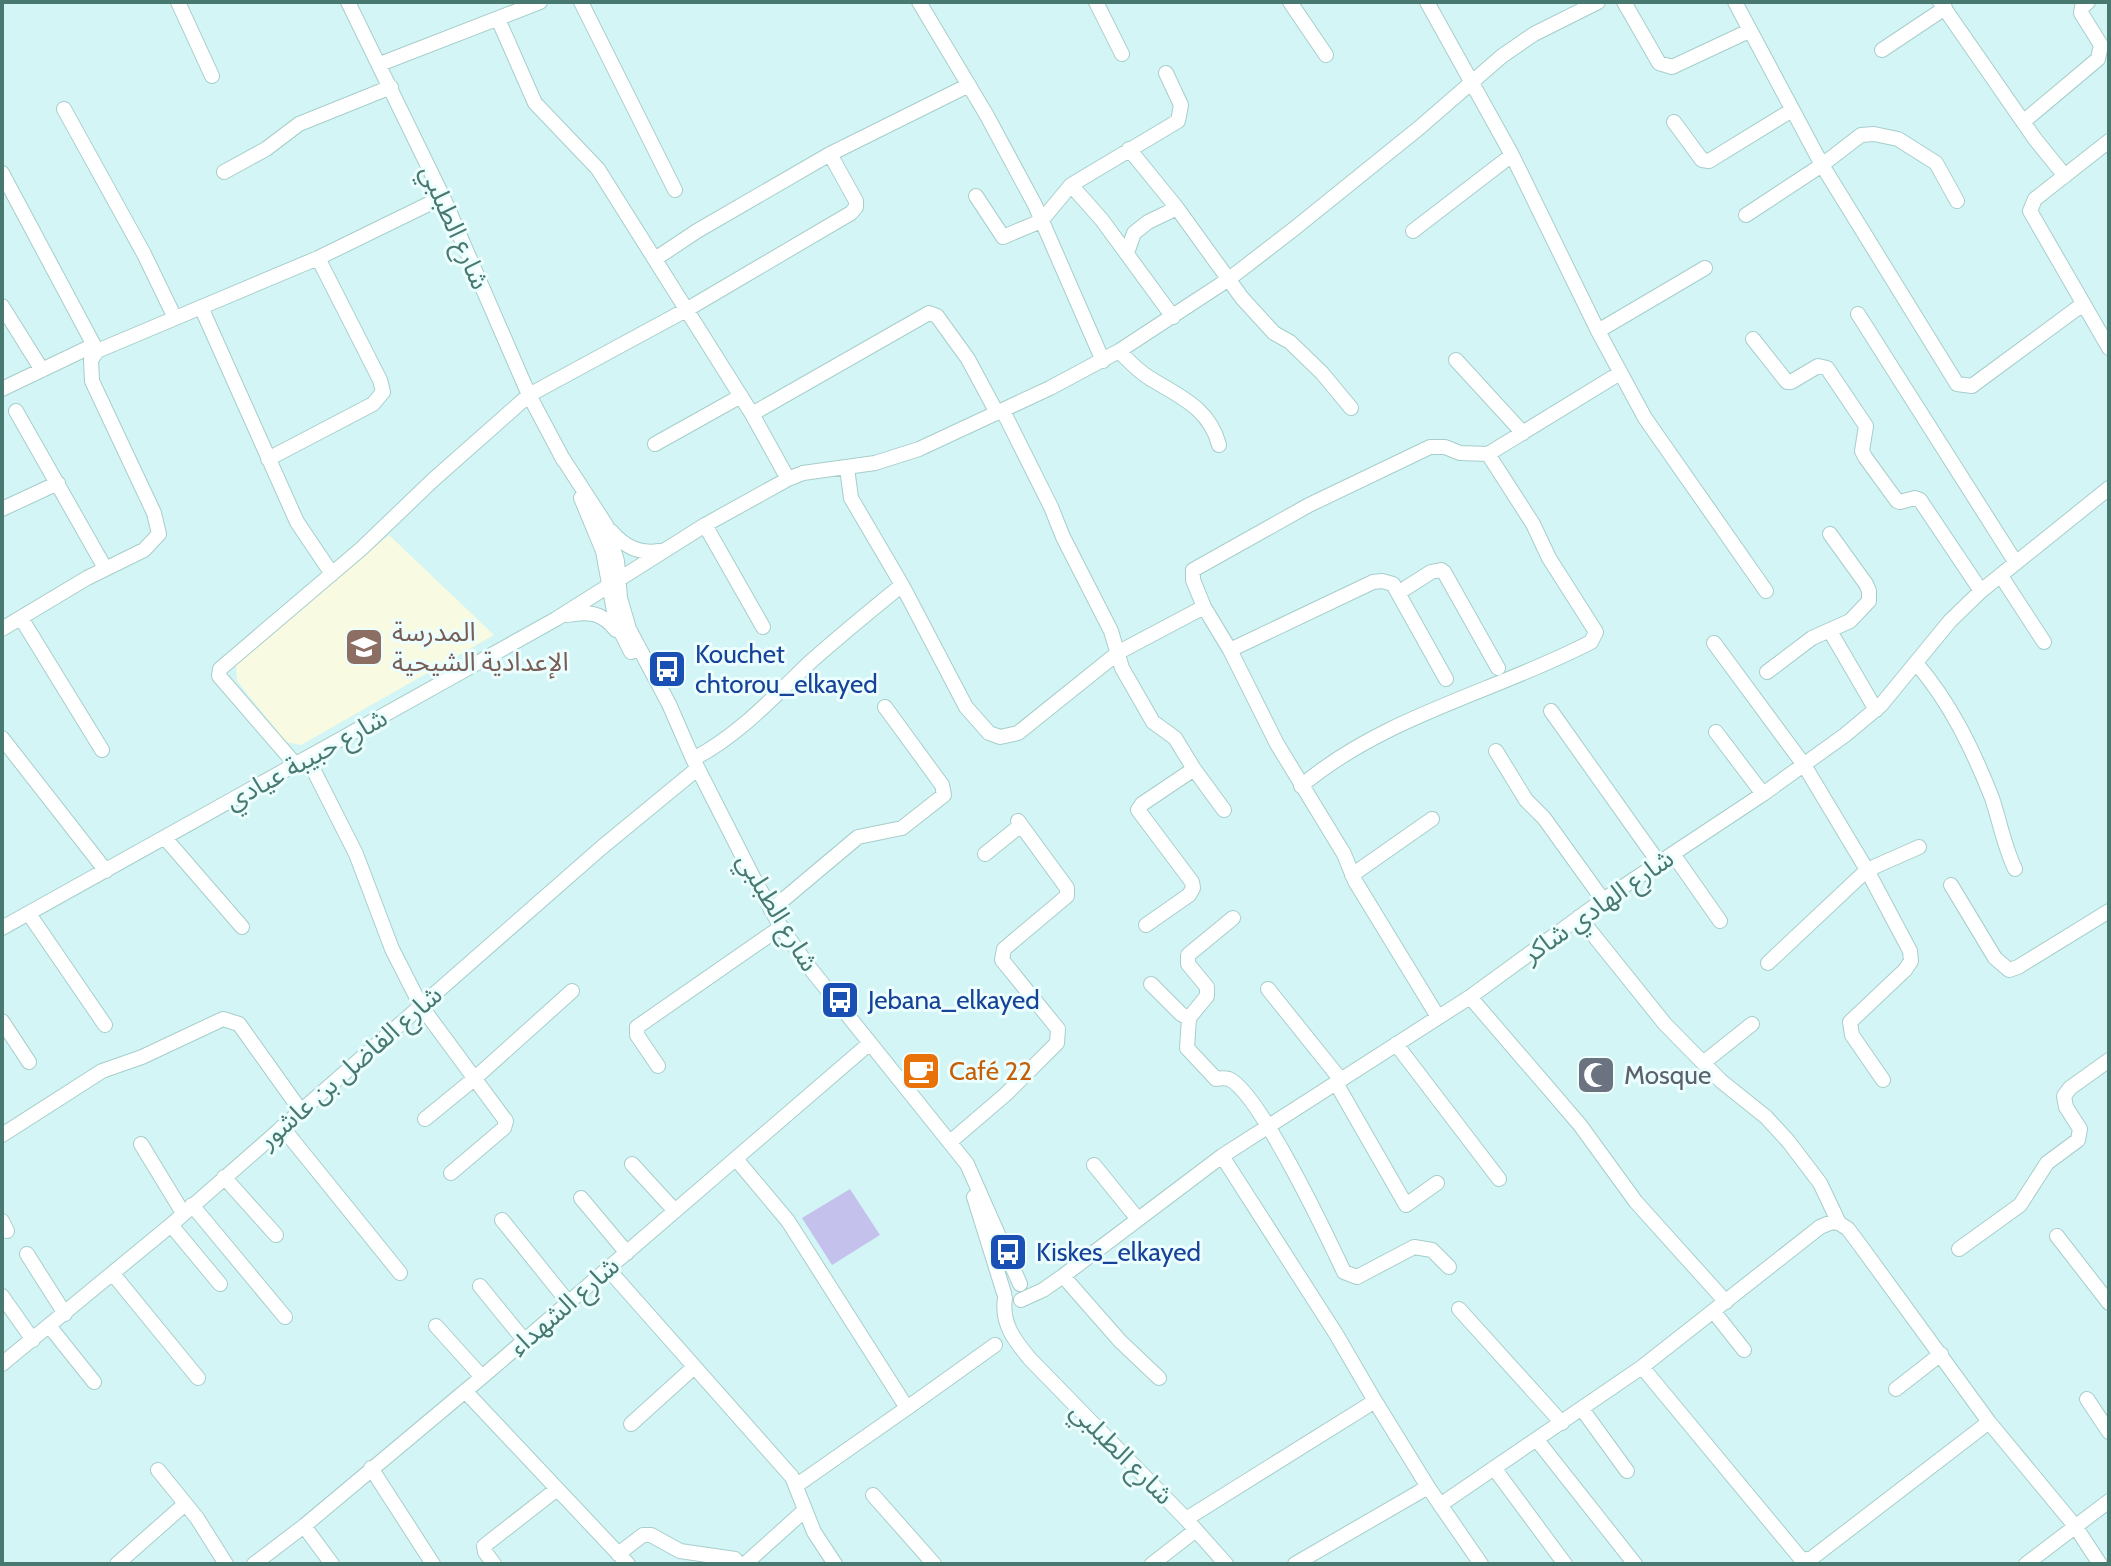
<svg xmlns="http://www.w3.org/2000/svg" width="2111" height="1566" viewBox="0 0 2111 1566" font-family="Cabin,'Noto Sans Arabic',sans-serif">
<rect width="100%" height="100%" fill="#e5fcfe"/>
<path fill="#d3f5f5" d="M2,2H2109V1564H2Z"/>
<path fill="#f8fae1" d="M389,535L494,635L301,745L286,742L237,681L236,665Z"/>
<path fill="#c4c2ed" d="M850,1189L880,1235L832,1265L802,1218Z"/>
<g fill="none" stroke-linecap="round" stroke-linejoin="round">
<g stroke="#a7cecb" stroke-width="16">
<path id="minor" d="M178,2L212,76
M348,2L443,197L529,395L564,461
M581,2L675,190
M919,2L986,114L1035,205L1103,361
M1096,2L1122,54
M1290,2L1326,55
M1427,2L1512,155L1598,331L1645,418L1766,591
M1624,2L1659,63L1672,67L1749,31
M1735,2L1822,165L1957,384L1972,386L1980,380L2083,304
M1940,2L2035,139L2065,176
M498,19L535,103L598,169L752,414L788,479
M1882,50L1945,8
M380,64L540,2
M64,109L144,254L175,318
M1674,122L1702,160L1709,161L1792,110
M2023,122L2098,59L2101,45L2081,13L2082,7L2088,2
M2109,141L2035,199L2030,211L2109,348
M1129,149L1177,208L1242,298L1274,333L1290,342L1322,373L1351,408
M224,172L266,149L299,124L391,87
M2,173L97,351
M1071,185L1102,220L1173,317
M976,196L1003,237L1041,221L1071,185L1178,121L1181,105L1166,73
M1746,215L1822,165L1861,135L1874,134L1898,139L1936,163L1957,201
M1413,231L1512,155
M1127,253L1134,233L1148,222L1177,208
M655,259L697,231L830,154L969,85
M2,306L42,370
M201,307L297,522L332,574
M1858,314L2016,563
M1598,331L1705,268
M1753,339L1787,382H1791L1818,366L1827,368L1866,426L1862,451L1865,457L1897,501L1900,502L1915,498L1920,500L1981,591
M1119,351C1129,361 1137,370 1148,377C1178,396 1209,407 1219,445
M1456,360L1523,433
M2,389L94,345
M16,411L105,568
M1003,411L1051,507L1063,537L1111,631L1122,668L1153,722L1175,738L1194,769L1224,810
M752,414L929,313L937,316L968,359L997,413
M655,444L741,396
M560,454L606,525L617,561L620,598L629,629L669,704L693,759L753,877L781,927L809,967L967,1164L1020,1284
M268,459L373,404L383,392L380,380L318,258
M847,468L851,498L902,585L966,707L989,733L1000,737L1018,733L1119,652L1204,607
M581,498L603,551L616,622L631,652
M2,509L58,483
M705,525L763,627
M611,531C625,547 639,554 659,551
M2001,576L2044,642
M1398,593L1431,572L1441,570L1444,572L1498,668
M567,615C588,611 602,612 616,630
M21,618L102,750
M2,629L87,578L144,550L159,534L154,513L92,381L91,360L97,351L318,258L443,197
M1830,631L1876,710
M1714,643L1804,765L1867,870L1910,951L1911,961L1905,970L1850,1022L1852,1035L1883,1080
M1230,650L1373,582L1382,581L1393,584L1446,679
M1916,663C1950,702 1973,750 1992,798C2000,822 2004,846 2015,869
M1767,672L1812,638L1850,621L1869,601V591L1866,584L1830,534
M1551,711L1659,863
M1716,732L1763,794
M2,738L106,871
M1496,751L1526,800L1544,818L1603,900
M308,759L356,854L392,949L421,1006L506,1121L504,1128L451,1173
M693,759C737,736 771,700 807,665C838,637 870,611 902,585
M296,765L219,676L220,669L361,549L433,480L529,395L686,310L851,213L856,207V201L830,154
M1301,786C1386,715 1495,692 1591,642L1596,632L1549,558L1533,524L1488,454
M165,838L242,927
M985,854L1021,825
M1673,854L1720,921
M1352,875L1432,819
M1951,885L1995,958L2009,970L2018,967L2109,911
M771,910L858,837L902,828L944,795L942,785L885,707
M29,914L105,1025
M1579,917L1665,1024L1721,1081L1766,1117L1788,1141L1820,1183L1839,1223L1848,1229L1860,1245L1989,1422L2075,1526L2100,1564
M1233,918L1188,955V964L1207,987V996L1189,1018L1187,1048L1216,1079C1221,1078 1225,1078 1229,1079C1259,1092 1328,1238 1344,1272L1357,1277L1414,1247L1432,1250L1449,1267
M1146,925L1189,895L1193,888L1192,882L1138,810L1142,804L1194,769
M2,928L556,619L705,525L788,479L803,473L875,463L919,449L1050,388L1119,351L1229,279L1295,228L1419,128L1502,56L1534,34L1598,2
M1768,963L1867,870L1919,847
M1151,984L1181,1014L1189,1018
M1268,989L1341,1080
M1470,997L1580,1125L1636,1202L1726,1302
M1438,1017L1355,881L1344,854L1277,744L1230,650L1204,607L1193,580V570L1309,505L1430,447H1445L1460,453L1488,454L1620,373
M2,1021L29,1062
M1396,1044L1499,1179
M1703,1063L1752,1024
M658,1066L637,1035V1027L781,927
M1336,1083L1406,1205L1437,1183
M425,1119L474,1079L572,991
M282,1127L400,1273
M2,1135L102,1071L142,1057L223,1019L239,1024L301,1111
M950,1142L1006,1094L1057,1043L1058,1029L1002,960L1004,949L1067,896V888L1018,821
M141,1144L183,1213
M736,1159L788,1221L907,1408L797,1485
M632,1164L675,1211
M1094,1165L1137,1218
M224,1177L276,1235
M974,1197L1004,1293
M581,1198L627,1253
M192,1205L285,1317
M502,1220L568,1302
M2,1221L7,1231
M171,1225L220,1284
M2057,1236L2109,1303
M1959,1249L2020,1205L2047,1163L2078,1140L2080,1129L2066,1107L2064,1096L2070,1088L2109,1060
M27,1254L65,1314
M608,1269L792,1477L814,1532L835,1564
M113,1274L198,1378
M1063,1276L1120,1341L1159,1378
M480,1286L524,1340
M2,1296L33,1340
M1005,1298C1001,1324 1015,1341 1030,1359L1186,1519L1226,1564
M1021,1300L1043,1290L1063,1276L1222,1156L1470,997L1603,900L1763,794L1845,735L1881,705L1950,621L1981,591L2109,488
M1459,1309L1562,1423
M1714,1312L1744,1350
M436,1326L482,1377
M50,1327L94,1382
M2,1364L171,1225L601,848L697,769
M1642,1367L1802,1560L1812,1558L1989,1422
M1896,1389L1941,1354
M465,1391L628,1564
M2087,1399L2109,1432
M1375,1401L1428,1487
M907,1408L995,1345
M1582,1409L1627,1471
M631,1424L693,1368
M1537,1440L1635,1564
M371,1468L433,1564
M1494,1468L1565,1564
M158,1470L197,1518L226,1564
M873,1495L934,1564
M1440,1505L1642,1367L1820,1227L1832,1222L1839,1223
M1186,1519L1375,1401L1336,1334L1222,1156
M304,1526L332,1564
M618,1554L643,1535H651L680,1551L735,1559L739,1564
M117,1564L185,1504
M254,1564L304,1526L482,1377L870,1043
M494,1564L485,1552L484,1546L557,1489
M745,1564L805,1510
M1152,1564L1196,1530
M1295,1564L1428,1487L1481,1564
M2026,1564L2109,1501"/>
</g>
<use href="#minor" stroke="#fff" stroke-width="14"/>
</g>
<defs>
<g id="school-square" transform="scale(2)"><rect x="-9" y="-9" width="18" height="18" rx="4" fill="#8d6e63" stroke="#edfeff"/><path d="M0-5L7-2L0 1L-7-2ZM-4 1L0 2.5L4 1V4Q0 6-4 4Z" fill="#fff"/></g>
<g id="bus-square" transform="scale(2)"><rect x="-9" y="-9" width="18" height="18" rx="4" fill="#1a4fb4" stroke="#edfeff"/><path d="M-5-6H5V4H4V6H2V4H-2V6H-4V4H-5ZM-3.5-4V0h7V-4ZM-3.5 1.2v1.5H-2V1.2ZM2 1.2v1.5H3.5V1.2Z" fill="#fff"/></g>
<g id="cafe-square" transform="scale(2)"><rect x="-9" y="-9" width="18" height="18" rx="4" fill="#e8710a" stroke="#edfeff"/><path d="M-5.5-4.5H6V0H3Q3 3.5 0 3.5H-2.5Q-5.5 3.5-5.5 0ZM3-3.2v2h1.7v-2ZM-6 4.5H4V6H-6Z" fill="#fff"/></g>
<g id="mosque-square" transform="scale(2)"><rect x="-9" y="-9" width="18" height="18" rx="4" fill="#6b7280" stroke="#edfeff"/><path d="M3.5-4.9A6 6 0 1 0 3.5 4.9A5 5 0 1 1 3.5-4.9Z" fill="#fff"/></g>
</defs>
<g fill-rule="evenodd">
<use href="#school-square" x="364" y="647"/>
<use href="#bus-square" x="667" y="669"/>
<use href="#bus-square" x="840" y="1000"/>
<use href="#cafe-square" x="921" y="1071"/>
<use href="#mosque-square" x="1596" y="1075"/>
<use href="#bus-square" x="1008" y="1252"/>
</g>
<g text-anchor="middle" stroke-width="6" stroke-linejoin="round" paint-order="stroke">
<g font-size="26" fill="#487970" stroke="#edfeff">
<text transform="translate(455 227) rotate(66)" y="9">شارع الطبلبي</text>
<text transform="translate(306 759) rotate(-29)" y="9">شارع حبيبة عيادي</text>
<text transform="translate(1598 906) rotate(-35)" y="9">شارع الهادي شاكر</text>
<text transform="translate(778 912) rotate(59)" y="9">شارع الطبلبي</text>
<text transform="translate(350 1067) rotate(-41)" y="9">شارع الفاضل بن عاشور</text>
<text transform="translate(564 1306) rotate(-41)" y="9">شارع الشهداء</text>
<text transform="translate(1122 1453) rotate(45)" y="9">شارع الطبلبي</text>
</g>
<g font-size="26" fill="#785e54" stroke="#edfeff" text-anchor="start">
<text x="392" y="641">المدرسة<tspan x="392" dy="30">الإعدادية الشيحية</tspan></text>
</g>
<g font-size="26" fill="#164399" stroke="#edfeff" text-anchor="start">
<text x="695" y="663">Kouchet<tspan x="695" dy="30">chtorou_elkayed</tspan></text>
<text x="868" y="1009">Jebana_elkayed</text>
<text x="1036" y="1261">Kiskes_elkayed</text>
</g>
<g font-size="26" fill="#c56008" stroke="#edfeff" text-anchor="start">
<text x="949" y="1080">Café 22</text>
</g>
<g font-size="26" fill="#5b616d" stroke="#edfeff" text-anchor="start">
<text x="1624" y="1084">Mosque</text>
</g>
</g>
<rect width="2111" height="1566" fill="none" stroke="#487970" stroke-width="8"/>
</svg>
